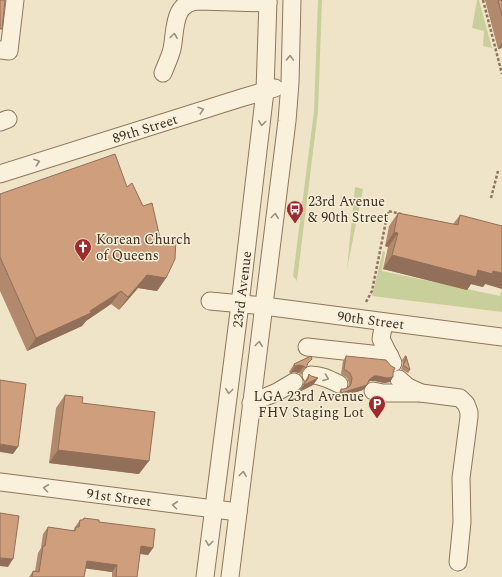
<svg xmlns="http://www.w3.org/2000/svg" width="502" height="577" viewBox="0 0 502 577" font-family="Spectral,serif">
<rect width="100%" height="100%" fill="#f0e4c8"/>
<path fill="#c9cf9b" d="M318,0H322L318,111L297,281L293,276L314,111Z
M477,0H479L492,48L483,46L484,31L472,28Z
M355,187L363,189L347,269Z
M383,251L385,252L382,271L500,296L502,288V312L372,296Z"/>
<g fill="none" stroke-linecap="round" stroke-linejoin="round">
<g stroke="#8d765c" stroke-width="19">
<g id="minor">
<path d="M0,50L9,51L15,0"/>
<path d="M163,73C166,65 170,57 172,49C176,30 172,2 199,1L268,3"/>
<path d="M0,122L8,119"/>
<path id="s1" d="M0,174L241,98L275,88"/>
<path id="s2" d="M210,301L264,306L502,337"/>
<path d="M384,322L381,339L393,363"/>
<path d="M307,347L390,356"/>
<path d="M311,375C322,375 330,380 339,384"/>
<path d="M399,379L408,387L421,393"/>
<path d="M373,391L383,393H421L460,398L466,404L469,412V417L461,478L462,522L458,562"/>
<path d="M251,403L277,392L294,382"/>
<path id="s3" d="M0,482L238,512"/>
<path id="s4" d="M205,577L240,304L265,91L268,0"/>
<path d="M230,577L287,121L290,83L292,0"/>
</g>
</g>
<path stroke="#8d765c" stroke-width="2.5" stroke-dasharray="3 2" stroke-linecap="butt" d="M483,0L502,74
M491,198L498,171
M366,302L372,291L388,211L401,214"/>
<use href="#minor" stroke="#faf1dc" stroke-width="17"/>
</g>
<path fill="#b2896c" d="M485,0H502V48L498,49Z
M127,187L166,278L157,291L138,288L119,310L111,304L86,321L82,326L27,351L0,291V194Z
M398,213L453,224L460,215L485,284L483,287L471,284L467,290L383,269L388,247L385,246L389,226Z
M346,356L393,372V377L390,382L384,383L375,381H370L367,383L363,390L337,398L338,394L341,389H344L348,387L349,383L347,378L341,374L343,361Z
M405,356L410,370L408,373L401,369L403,364L402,360Z
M294,364L307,366L306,368L301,375L299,373L294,372L290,373L289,372Z
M309,374L311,376L318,378L313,385L299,392V391Z
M65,395L82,403L139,474L49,463L56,408Z
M84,518L99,522L153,548L148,555L140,554L137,577H112V572L86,568L84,577H29L33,571H35L38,553L41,548L43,534L48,527L73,531L75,527L80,520H82Z"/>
<path fill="#916f58" d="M502,43V48L498,49Z
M394,232L398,233L388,247L385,246Z
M392,255L478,270L493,271L502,273V289L485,284L483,287L471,284L467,290L383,269Z
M147,275L166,278L157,291L138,288L119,310L128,297Z
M121,291L111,304L86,321L82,326L27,351L36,338L90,311Z
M299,365L304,366L299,373L294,372L290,373L295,366Z
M374,376H378L393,377L390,382L384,383L375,381H370L365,385L369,380Z
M318,378L313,385L299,392L304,385Z
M367,385L363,390L337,398L341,393Z
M0,444L18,447L13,454L0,452Z
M58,450L149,461L139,474L49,463Z
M141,546L153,548L148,555L136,553Z
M0,558L13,559L8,567L0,566Z
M87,561L117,565L112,572L82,568Z"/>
<path fill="#cf9f7d" stroke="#916f58" d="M0,0H5L2,29H0Z
M498,0H502V16Z
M115,154L127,187L132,183L143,206L152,203L160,238L176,239L175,259L166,278L147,275L128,297L121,291L90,311L91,313L36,338L0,257V194Z
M398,213L458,225L460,215L502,226V273L493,271L492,274L478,270L476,277L392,255L398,233L394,232Z
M311,356L312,359L308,363L306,368L304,366L299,365L295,366L294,364Z
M346,356L386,360L391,366L395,368L393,372V377L387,378L378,376H374L369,380L367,385L341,393V389H344L349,387L351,384L352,378L350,373L344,369Z
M405,356H406L410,370L403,365L406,360Z
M309,374L311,376L318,378L304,385V384L308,379Z
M0,380L26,384L18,447L0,444Z
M65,395L83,397L82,403L155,412L149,461L58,450Z
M0,513L19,516L13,559L0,558Z
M84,518L99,520V522L155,529L153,548L141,546L137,577H116L117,565L87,561L84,577H32L33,571L39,572L43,546H45L48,527L75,531L76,527H79L80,520H83Z"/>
<defs><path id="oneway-chevron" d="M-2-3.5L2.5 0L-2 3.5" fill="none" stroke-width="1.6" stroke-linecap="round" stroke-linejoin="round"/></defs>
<g stroke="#9c907e">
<use href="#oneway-chevron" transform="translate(174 36) rotate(-83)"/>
<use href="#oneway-chevron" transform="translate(290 58) rotate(-88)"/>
<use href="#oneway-chevron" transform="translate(201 110) rotate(-18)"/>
<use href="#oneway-chevron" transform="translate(262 123) rotate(97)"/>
<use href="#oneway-chevron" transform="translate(37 162) rotate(-18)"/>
<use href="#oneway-chevron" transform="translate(275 216) rotate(-83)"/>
<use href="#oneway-chevron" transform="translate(259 344) rotate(-83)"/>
<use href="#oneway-chevron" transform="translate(326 378) rotate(21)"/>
<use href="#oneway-chevron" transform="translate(229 391) rotate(97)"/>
<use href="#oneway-chevron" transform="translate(243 474) rotate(-83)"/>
<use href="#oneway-chevron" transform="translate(46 488) rotate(-173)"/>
<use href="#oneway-chevron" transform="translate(175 505) rotate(-173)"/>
<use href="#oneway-chevron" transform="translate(209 543) rotate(97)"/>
</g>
<defs>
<g id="bus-pin" transform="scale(0.9)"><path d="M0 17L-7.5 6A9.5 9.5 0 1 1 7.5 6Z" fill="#9e2a2b" stroke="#f7eed8"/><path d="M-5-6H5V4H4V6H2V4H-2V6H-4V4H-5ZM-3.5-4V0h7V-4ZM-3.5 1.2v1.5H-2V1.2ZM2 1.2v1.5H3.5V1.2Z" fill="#fff"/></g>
<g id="church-pin" transform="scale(0.9)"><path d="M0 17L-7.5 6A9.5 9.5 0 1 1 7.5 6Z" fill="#9e2a2b" stroke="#f7eed8"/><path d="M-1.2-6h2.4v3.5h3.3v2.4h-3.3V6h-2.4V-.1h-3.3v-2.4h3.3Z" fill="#fff"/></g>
<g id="parking-pin" transform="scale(0.9)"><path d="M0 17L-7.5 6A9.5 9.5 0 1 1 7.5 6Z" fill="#9e2a2b" stroke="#f7eed8"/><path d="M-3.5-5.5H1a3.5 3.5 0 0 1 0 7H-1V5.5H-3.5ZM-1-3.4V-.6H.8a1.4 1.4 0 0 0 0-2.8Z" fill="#fff"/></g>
</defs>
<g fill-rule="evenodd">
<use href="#bus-pin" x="295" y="209"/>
<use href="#church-pin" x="83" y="247"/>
<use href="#parking-pin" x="377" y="404"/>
</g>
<g text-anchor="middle" stroke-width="3" stroke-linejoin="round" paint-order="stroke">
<g font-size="14" fill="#3d2e20" stroke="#f7eed8">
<text dy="5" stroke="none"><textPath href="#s1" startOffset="152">89th Street</textPath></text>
<text dy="5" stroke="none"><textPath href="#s4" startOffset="290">23rd Avenue</textPath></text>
<text dy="5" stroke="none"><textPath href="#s2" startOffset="162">90th Street</textPath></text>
<text dy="5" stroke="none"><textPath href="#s3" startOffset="120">91st Street</textPath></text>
</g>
<g font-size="14" fill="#3d2e20" stroke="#f7eed8" text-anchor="start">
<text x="308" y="206">23rd Avenue<tspan x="308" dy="16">&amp; 90th Street</tspan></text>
<text x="96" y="244">Korean Church<tspan x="96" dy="16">of Queens</tspan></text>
<text x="364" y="401" text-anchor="end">LGA 23rd Avenue<tspan x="364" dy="16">FHV Staging Lot</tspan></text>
</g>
</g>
</svg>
